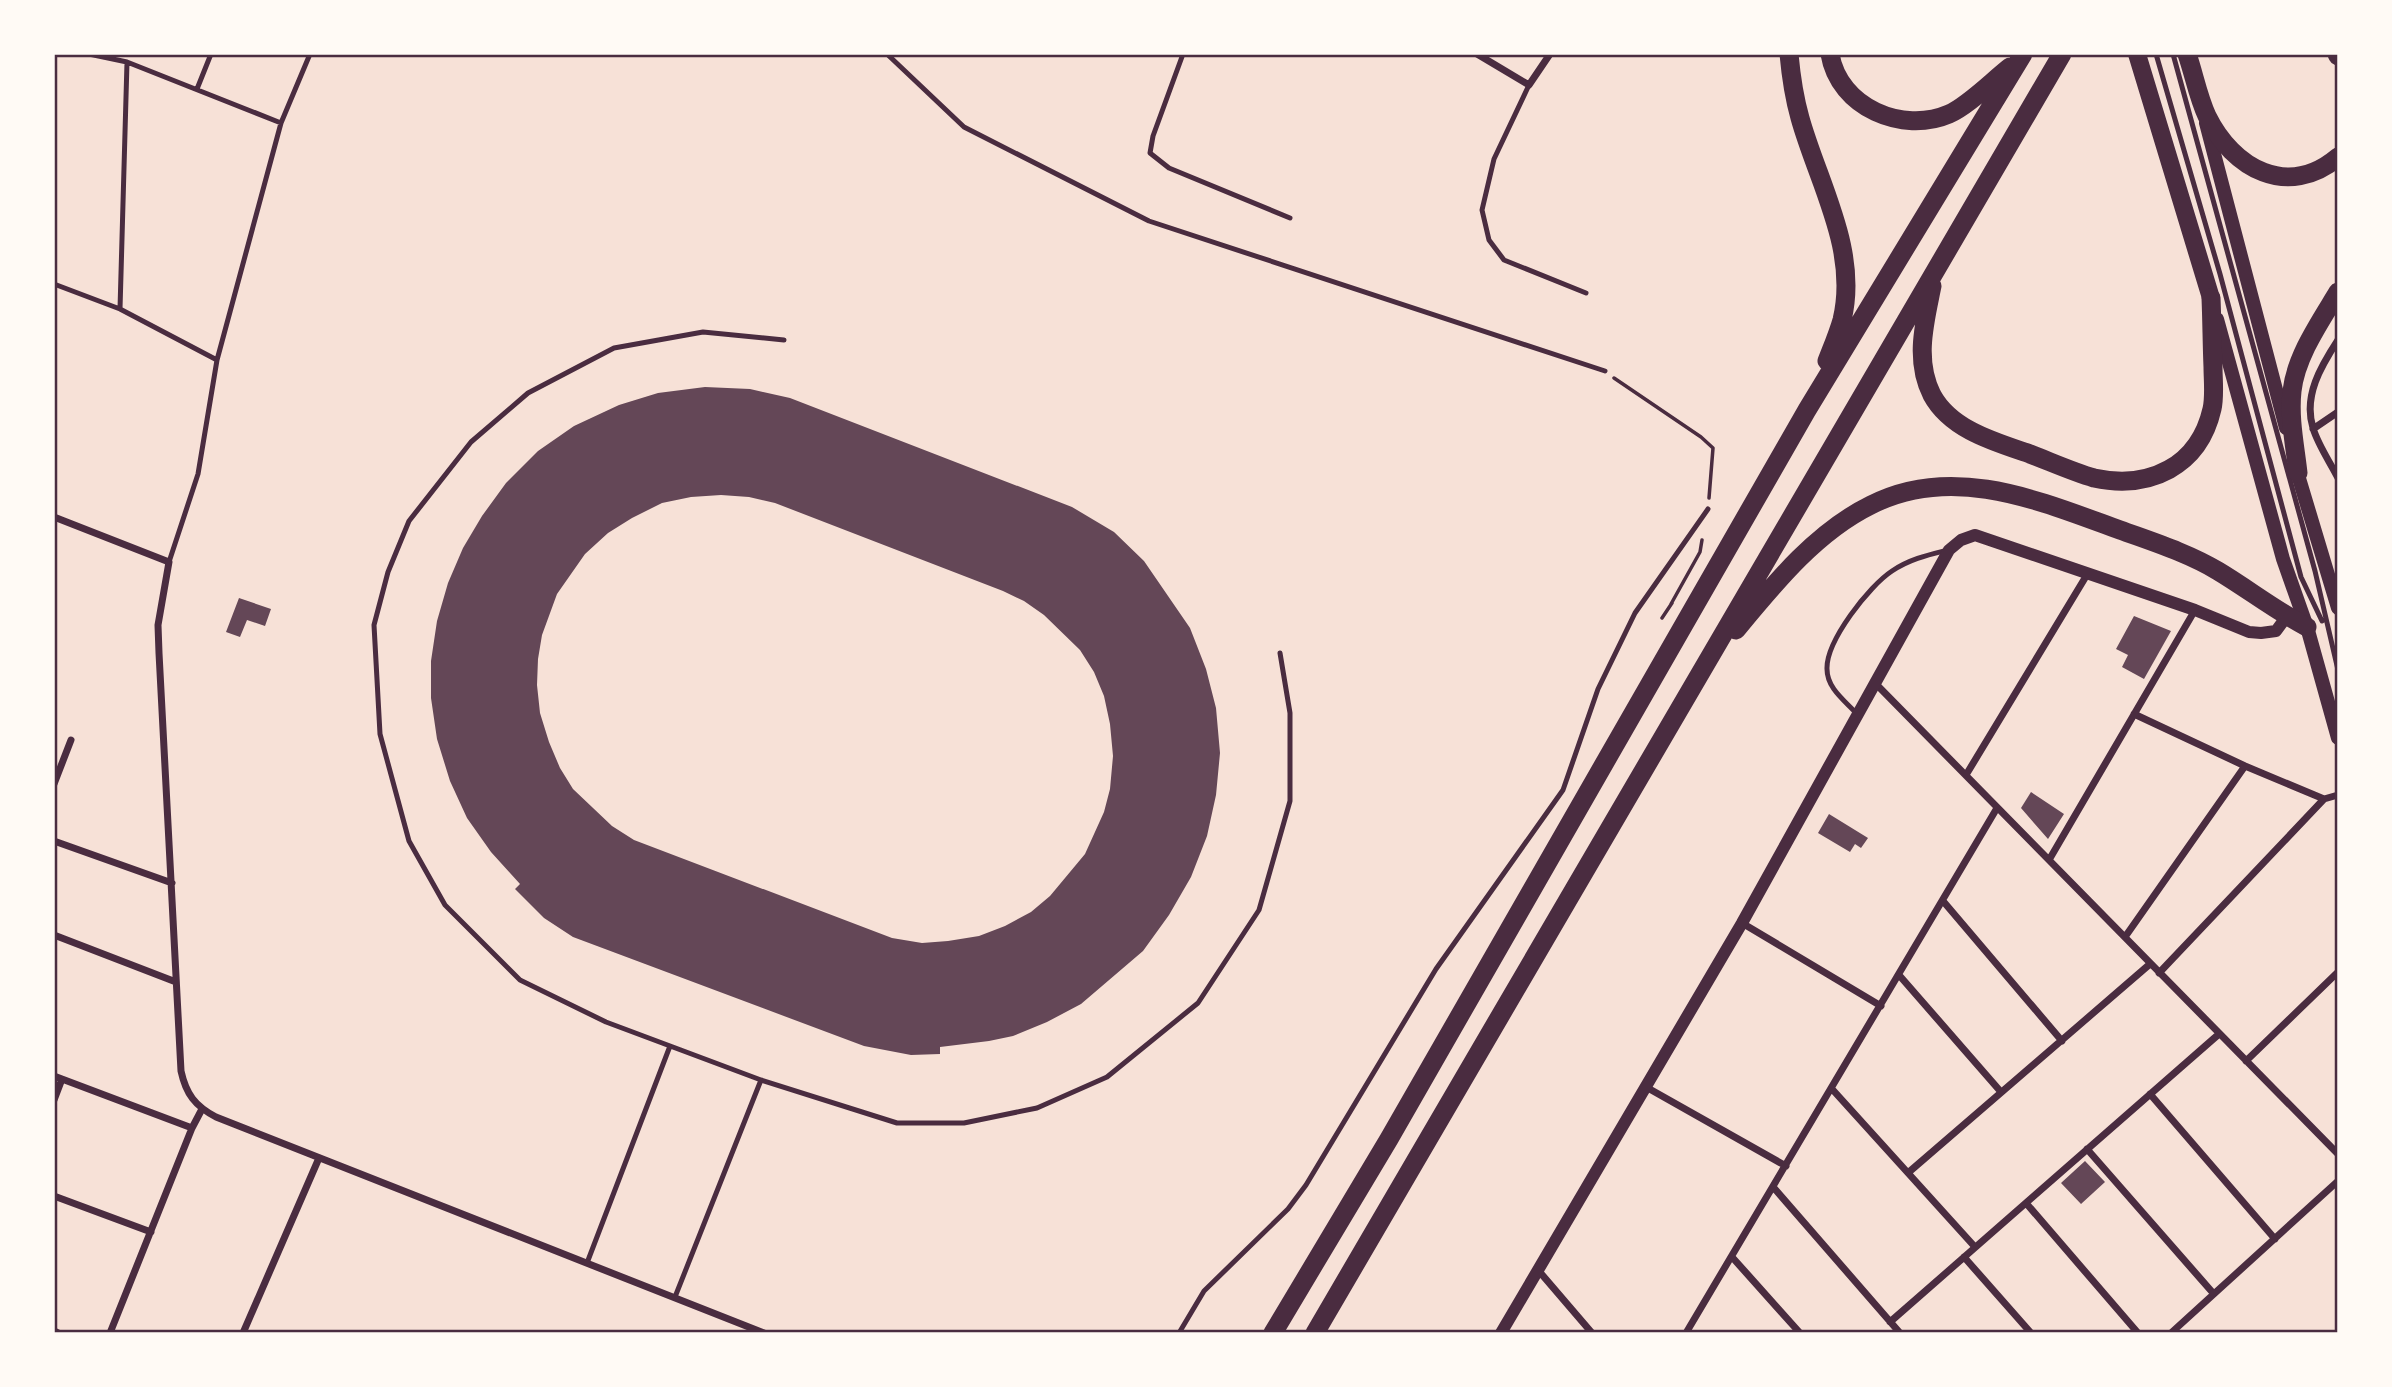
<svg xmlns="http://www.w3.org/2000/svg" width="2392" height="1387" viewBox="0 0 2392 1387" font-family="'Archivo Narrow',sans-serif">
<rect width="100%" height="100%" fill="#f7e1d7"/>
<path fill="#644757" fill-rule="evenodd" d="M705,387L750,389L790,398L1072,507L1114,532L1144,561L1190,628L1206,669L1216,708L1220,753L1216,795L1207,836L1191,877L1169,915L1143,951L1081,1004L1047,1022L1013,1036L989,1041L940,1047V1054L911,1055L864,1046L573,937L544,918L515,889L520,884L491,852L467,818L450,781L437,739L431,698V661L437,621L448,583L463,548L482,516L506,483L538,451L574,426L619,405L658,393ZM721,495L749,497L775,503L1003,591L1024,601L1044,615L1080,650L1094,672L1104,696L1110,724L1113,756L1110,789L1104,812L1085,854L1050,896L1031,912L1005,926L979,936L948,941L922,943L892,938L634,840L612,826L573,789L560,768L549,742L540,713L537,685L538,659L542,635L557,594L585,554L608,533L632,518L662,503L691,497Z
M239,598L271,609L265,626L247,620L240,637L226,632Z
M2134,616L2171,631L2144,679L2122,667L2128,655L2116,649Z
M2031,792L2064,814L2048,839L2021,808Z
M1829,814L1868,838L1861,848L1855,844L1850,852L1818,833Z
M2085,1161L2105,1182L2081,1204L2061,1183Z"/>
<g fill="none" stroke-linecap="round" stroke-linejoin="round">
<path stroke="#4a2c40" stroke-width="3.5" d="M1614,378L1701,437L1713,448L1709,498
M1671,604L1700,552L1702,540
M1662,618L1672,603"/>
<path stroke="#4a2c40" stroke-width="5" d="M89,54L127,62L281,123L310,54
M887,54L964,127L1149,221L1605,371
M1183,54L1153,136L1150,153L1169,168L1290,218
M2156,54L2220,274L2301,577L2322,621
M2173,54L2315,571L2338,670
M54,56L55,54
M1529,85L1494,159L1482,210L1489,240L1504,260L1586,293
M197,89L211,54
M54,284L120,309L217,360
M120,309L127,62
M784,340L703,332L614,348L528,393L471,442L409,521L388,572L374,625L380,734L409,841L445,905L520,980L606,1022L761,1080L897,1123H964L1037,1108L1107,1077L1198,1003L1259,910L1290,801V713L1280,653
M169,562L198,474L217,360L281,123
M1856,713C1844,700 1827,688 1827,669C1826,641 1869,586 1892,571C1910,559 1928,555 1948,550
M587,1263L670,1046
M675,1297L761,1080
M1179,1333L1204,1291L1288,1209L1306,1185L1436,969L1563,790L1598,689L1635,613L1708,509"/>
<path stroke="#4a2c40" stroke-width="7" d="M1477,54L1529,85L1550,54
M2338,340C2321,366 2303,396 2313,428C2318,445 2330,462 2338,478
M2313,429L2338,412
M54,517L169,562L158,625L159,653L181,1071C186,1094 195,1106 216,1117L764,1333
M1876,684L2338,1154
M2134,714L2245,766L2324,799L2338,795
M1966,775L2088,573
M54,784L71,740
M54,841L172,883
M2049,860L2195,610
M1943,901L2062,1041
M1742,923L1881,1006
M54,935L176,982
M2125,937L2245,766
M2159,973L2324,799
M1899,975L2001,1092
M2246,1061L2338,972
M54,1076L192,1128
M1646,1087L1786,1166
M1832,1089L1975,1247
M2150,1094L2275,1239
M54,1100L62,1079
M2087,1149L2213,1293
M1909,1172L2150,964
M1774,1188L1900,1333
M54,1196L151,1232
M2026,1203L2138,1333
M1732,1257L1800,1333
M1964,1257L2031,1333
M1538,1270L1592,1333
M1890,1322L2219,1034
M54,1331L58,1333
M110,1333L192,1128L202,1109
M243,1333L319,1158
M1686,1333L1997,808
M2171,1333L2338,1181"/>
<path stroke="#4a2c40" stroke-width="12" d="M1501,1333L1742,923L1949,550L1961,540L1975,535L2195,610L2249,632L2261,633L2276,631L2287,616"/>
<path stroke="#4a2c40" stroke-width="14" d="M2206,123L2286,428
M2217,319L2283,559L2307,627L2338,738
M2295,465L2338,608"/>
<path stroke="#4a2c40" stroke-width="18" d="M2137,54L2211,298"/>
<path stroke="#4a2c40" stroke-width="19" d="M1789,54C1791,76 1794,97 1800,118C1818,183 1859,250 1842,320C1838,334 1832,348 1827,361
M1830,54C1839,108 1903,134 1949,114C1969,105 1992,81 2010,67
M2187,54C2194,74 2198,97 2207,116C2233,169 2288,199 2338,157
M2337,54L2338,56
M1932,286C1925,321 1914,360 1932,395C1951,430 1995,442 2030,454C2051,462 2073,472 2094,478C2150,490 2199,466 2212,409C2215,396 2213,380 2213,367C2212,344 2212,321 2211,298
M2298,473C2295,446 2289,418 2292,391C2296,356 2320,322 2338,292
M1736,630C1774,584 1816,532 1871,505C1953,463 2040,501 2120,530C2153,542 2188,553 2218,571C2248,589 2276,611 2307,627
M1273,1333L1389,1139L1807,410L2023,54
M1315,1333L2062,54"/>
</g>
<rect width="2392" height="1387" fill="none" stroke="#fffaf5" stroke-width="112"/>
<rect x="56" y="56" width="2280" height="1275" fill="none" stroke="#4a2c40" stroke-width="2.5"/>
</svg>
